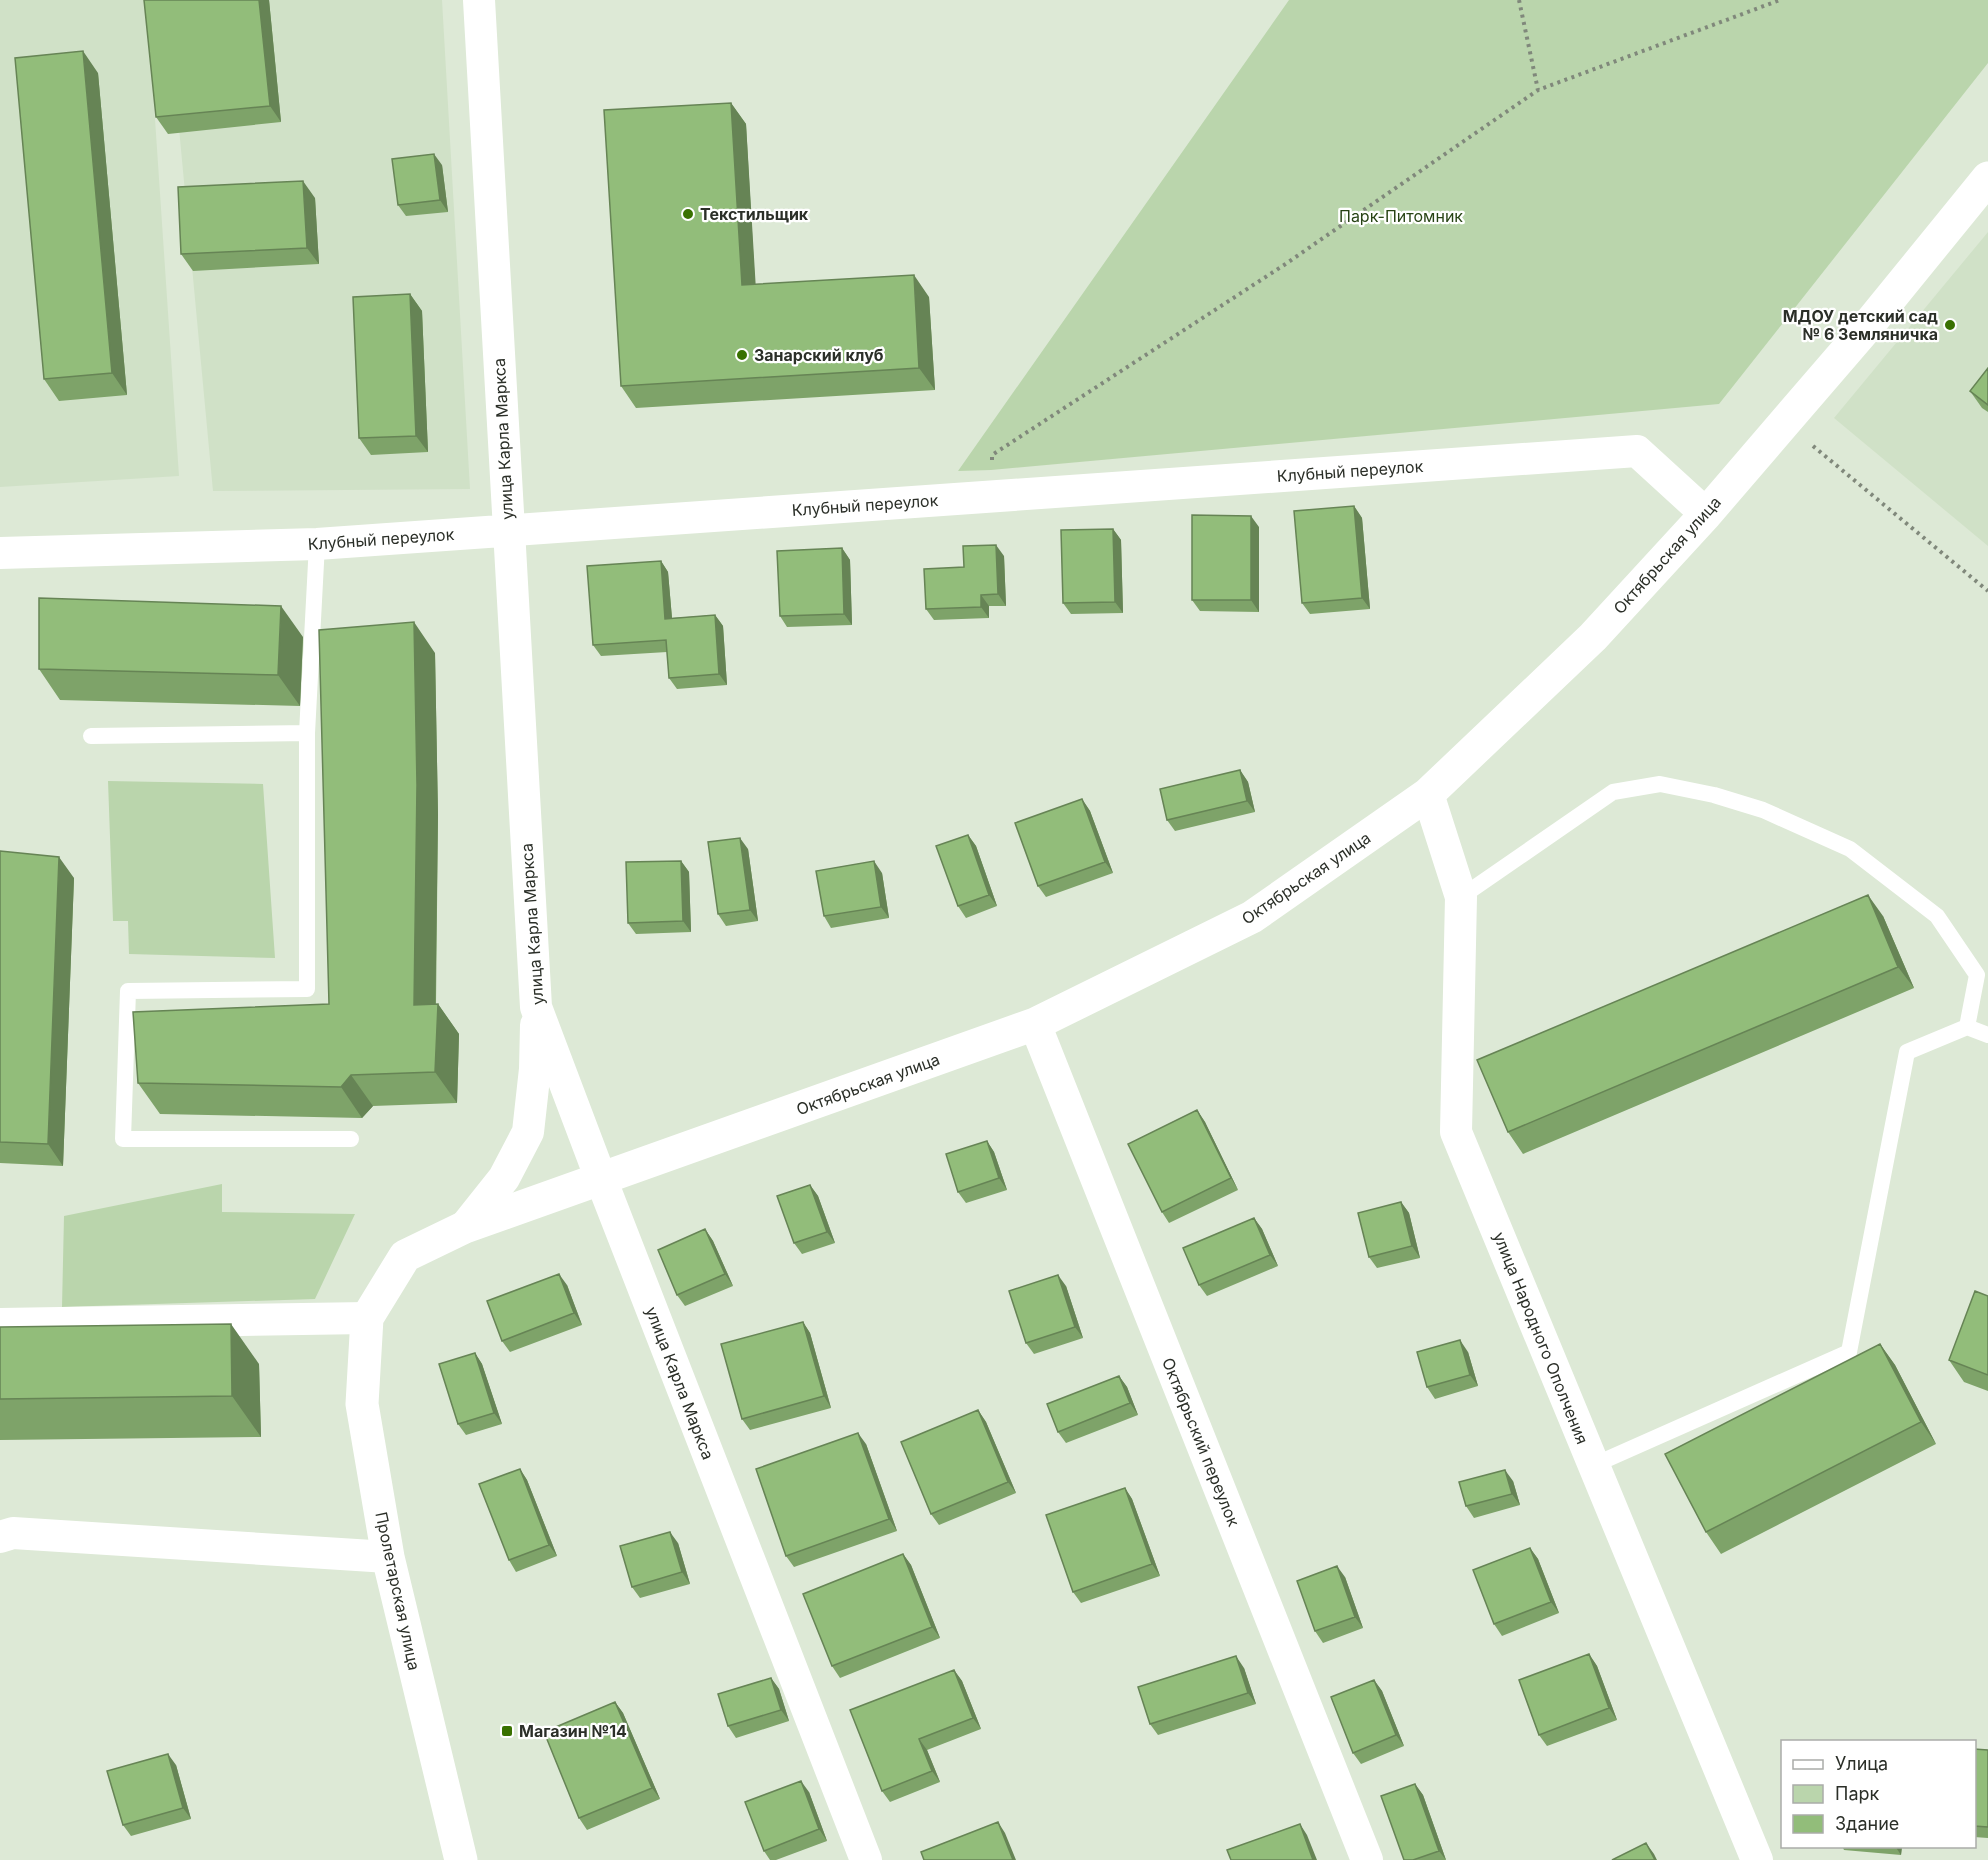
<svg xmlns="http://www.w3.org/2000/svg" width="1988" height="1860" viewBox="0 0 1988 1860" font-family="Inter,sans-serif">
<rect width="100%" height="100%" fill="#dde9d6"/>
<path fill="#d0e1c7" d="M0,0H147L179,476L0,487Z
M167,0H442L470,489L213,491Z
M1988,232V546L1834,418Z"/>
<path fill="#bad5ac" d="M1289,0H1988V63L1719,404L991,470L958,471Z
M108,781L263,784L275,958L129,954L128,921H113Z
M222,1184V1212L355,1214L315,1299L62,1307L64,1216Z"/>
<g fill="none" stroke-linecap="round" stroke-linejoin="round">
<path stroke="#80887b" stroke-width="4" stroke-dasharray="3 4.5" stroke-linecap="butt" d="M1519,0L1538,90
M1813,446L1988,591
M992,460V455L1284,265L1538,90L1780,0"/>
<path stroke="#fff" stroke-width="16" d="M317,544L307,733V989L128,991L123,1139H351
M91,736L307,733
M1461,897L1613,792L1660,784L1714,795L1763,810L1850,849L1937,916L1977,975L1967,1027
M1594,1465L1849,1352L1907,1052L1967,1027L1988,1035"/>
<path stroke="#fff" stroke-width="32" d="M479,0L536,1007L601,1179L866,1860
M0,553L317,544L1637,451L1706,514
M1428,794L1461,897L1456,1132L1757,1860
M1035,1024L1367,1860
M465,1227L504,1178L528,1132L535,1069L536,1025
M0,1324L367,1318
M0,1537L13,1533L388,1557"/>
<path stroke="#fff" stroke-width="33" d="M461,1860L388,1557L362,1404L367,1318L405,1256L465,1227L1035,1024L1252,917L1428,794L1593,637L1706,514L1785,422L1866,328L1988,178"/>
</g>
<path fill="#7ea369" d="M269,0L281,122L168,134L156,117Z
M98,73L127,395L59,401L44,379Z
M731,103L746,124L755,284L929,297L935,390L636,408L621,386Z
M442,165L448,212L406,216L398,205Z
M315,198L319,264L193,271L181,254Z
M410,294L422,311L428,452L371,455L359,438Z
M1988,368V412L1982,408L1970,391Z
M1354,506L1362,518L1370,609L1310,614L1302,603Z
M1259,527V612L1200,611L1192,600Z
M1113,529L1121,540L1123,613L1071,614L1063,603Z
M842,548L850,560L852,625L787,627L780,616Z
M1004,556L1006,606H989V618L934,620L926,609L964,567Z
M661,561L668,572L672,618L715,615L723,626L727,685L677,689L669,678L667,652L601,656L593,645Z
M303,637L300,706L60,700L39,669Z
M435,653L438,815L436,1004H438L459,1034L457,1103L373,1106L362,1118L160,1114L138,1083L329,1004Z
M1240,770L1248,782L1255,812L1175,831L1167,820Z
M1082,799L1090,811L1113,873L1046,897L1038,886Z
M968,835L976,846L997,906L966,918L958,906Z
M748,849L758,921L726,926L718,914Z
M0,851L74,878L63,1166L0,1163Z
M681,861L689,872L691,932L636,934L628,923Z
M882,873L889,918L831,928L824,916Z
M1883,916L1914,988L1523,1154L1508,1132Z
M1197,1110L1205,1122L1238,1190L1169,1223L1162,1212Z
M987,1141L994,1152L1007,1190L966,1203L958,1192Z
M810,1185L818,1196L835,1243L802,1254L794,1243Z
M1401,1202L1409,1213L1420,1258L1377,1268L1369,1257Z
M1254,1218L1262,1229L1278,1266L1207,1296L1199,1285Z
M705,1229L713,1241L733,1286L685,1306L677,1295Z
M567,1285L582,1325L510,1352L502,1341Z
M1066,1286L1083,1338L1034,1354L1026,1343Z
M1988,1296V1391L1964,1382L1949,1360Z
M803,1322L810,1333L831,1408L750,1430L742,1419Z
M0,1327L259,1364L261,1437L0,1440Z
M1880,1344L1895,1365L1936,1444L1721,1554L1706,1532Z
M1468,1352L1478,1386L1435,1399L1427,1387Z
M475,1353L482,1364L502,1424L466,1435L458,1424Z
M1119,1376L1127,1387L1138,1415L1066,1443L1058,1432Z
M978,1410L986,1422L1016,1493L939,1525L931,1514Z
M866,1444L897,1531L794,1567L786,1556Z
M520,1469L527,1480L557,1556L516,1572L509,1560Z
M1513,1481L1520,1505L1474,1518L1466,1506Z
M1125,1488L1132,1499L1160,1576L1081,1603L1073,1592Z
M678,1543L690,1584L640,1598L632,1587Z
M1530,1548L1538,1559L1559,1613L1502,1636L1494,1624Z
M903,1554L911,1565L940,1638L840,1678L832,1666Z
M1345,1577L1363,1628L1323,1643L1315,1631Z
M1589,1654L1597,1666L1617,1720L1547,1746L1539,1735Z
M1244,1668L1256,1704L1158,1735L1150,1724Z
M954,1670L962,1681L981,1729L927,1750L940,1782L890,1802L882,1791Z
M771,1678L779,1689L789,1721L736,1738L728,1726Z
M1374,1680L1382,1691L1404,1746L1361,1764L1353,1753Z
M615,1702L623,1713L660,1799L587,1830L579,1818Z
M1974,1749L1988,1750V1838L1974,1837Z
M176,1765L191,1819L131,1836L123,1825Z
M1415,1784L1423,1795L1446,1860H1404Z
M809,1792L827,1841L776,1860H770L764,1851Z
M1842,1846H1902L1901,1855L1844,1850Z"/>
<path fill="#668455" d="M259,0H269L281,122L270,106Z
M83,51L98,73L127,395L112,373Z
M731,103L746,124L757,307L742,285Z
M434,154L442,165L448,212L440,200Z
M303,181L315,198L319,264L307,248Z
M914,275L929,297L935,390L919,368Z
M410,294L422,311L428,452L416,436Z
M1354,506L1362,518L1370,609L1362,598Z
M1251,516L1259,527V612L1251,600Z
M1113,529L1121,540L1123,613L1115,602Z
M996,545L1004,556L1006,606L998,594Z
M842,548L850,560L852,625L844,614Z
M661,561L668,572L673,630L665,619Z
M981,595L989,606V618L981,607Z
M281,606L303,637L300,706L278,675Z
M715,615L723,626L727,685L719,674Z
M414,622L435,653L438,815L435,1036L414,1005Z
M1240,770L1248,782L1255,812L1247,801Z
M1082,799L1090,811L1113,873L1105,862Z
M968,835L976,846L997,906L989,895Z
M740,838L748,849L758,921L750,910Z
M59,857L74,878L63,1166L48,1144Z
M681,861L689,872L691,932L683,921Z
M874,861L882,873L889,918L881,907Z
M1868,895L1883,916L1914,988L1898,967Z
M438,1004L459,1034L457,1103L435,1072Z
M351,1075L373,1106L362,1118L341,1087Z
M1197,1110L1205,1122L1238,1190L1231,1178Z
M987,1141L994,1152L1007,1190L999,1178Z
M810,1185L818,1196L835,1243L827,1232Z
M1401,1202L1409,1213L1420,1258L1412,1246Z
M1254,1218L1262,1229L1278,1266L1270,1255Z
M705,1229L713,1241L733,1286L725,1274Z
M559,1274L567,1285L582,1325L574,1313Z
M1058,1275L1066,1286L1083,1338L1075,1327Z
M803,1322L810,1333L831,1408L824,1396Z
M231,1324L259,1364L261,1437L232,1396Z
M1460,1340L1468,1352L1478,1386L1470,1375Z
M1880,1344L1895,1365L1936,1444L1921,1422Z
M475,1353L482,1364L502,1424L494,1413Z
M1119,1376L1127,1387L1138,1415L1130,1403Z
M978,1410L986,1422L1016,1493L1008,1482Z
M858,1433L866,1444L897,1531L889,1519Z
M520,1469L527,1480L557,1556L549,1545Z
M1505,1470L1513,1481L1520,1505L1512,1494Z
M1125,1488L1132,1499L1160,1576L1152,1564Z
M670,1532L678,1543L690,1584L682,1572Z
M1530,1548L1538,1559L1559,1613L1551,1602Z
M903,1554L911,1565L940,1638L932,1627Z
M1337,1566L1345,1577L1363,1628L1355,1617Z
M1589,1654L1597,1666L1617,1720L1609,1708Z
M1236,1656L1244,1668L1256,1704L1248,1693Z
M954,1670L962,1681L981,1729L973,1718Z
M771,1678L779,1689L789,1721L781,1710Z
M1374,1680L1382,1691L1404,1746L1396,1735Z
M615,1702L623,1713L660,1799L652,1788Z
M919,1739L927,1750L940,1782L932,1771Z
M168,1754L176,1765L191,1819L183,1808Z
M801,1781L809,1792L827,1841L819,1829Z
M1415,1784L1423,1795L1446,1860L1439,1851Z
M998,1822L1005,1833L1016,1860H1013Z
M1300,1824L1307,1835L1317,1860H1313Z
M1646,1843L1654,1854L1657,1860H1655Z
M1895,1846H1902L1901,1855Z"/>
<path fill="#92bd7a" stroke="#668455" stroke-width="1.5" d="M144,0H259L270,106L156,117Z
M83,51L112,373L44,379L15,58Z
M731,103L742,285L914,275L919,368L621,386L604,110Z
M434,154L440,200L398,205L392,159Z
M303,181L307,248L181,254L178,187Z
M410,294L416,436L359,438L353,297Z
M1988,368V405L1970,391Z
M1354,506L1362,598L1302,603L1294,511Z
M1192,515L1251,516V600H1192Z
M1113,529L1115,602L1063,603L1061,530Z
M996,545L998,594L981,595V607L926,609L924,569L964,567L963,546Z
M842,548L844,614L780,616L777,551Z
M661,561L665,619L715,615L719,674L669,678L666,640L593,645L587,566Z
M39,598L281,606L278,675L39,669Z
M414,622L417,785L414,1005L438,1004L435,1072L351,1075L341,1087L138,1083L133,1012L329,1004L319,630Z
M1240,770L1247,801L1167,820L1160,789Z
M1082,799L1105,862L1038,886L1015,823Z
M968,835L989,895L958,906L936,846Z
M740,838L750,910L718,914L708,842Z
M0,851L59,857L48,1144L0,1142Z
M681,861L683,921L628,923L626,862Z
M874,861L881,907L824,916L816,871Z
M1868,895L1898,967L1508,1132L1477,1060Z
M1197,1110L1231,1178L1162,1212L1128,1144Z
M987,1141L999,1178L958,1192L946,1154Z
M810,1185L827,1232L794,1243L777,1196Z
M1401,1202L1412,1246L1369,1257L1358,1213Z
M1254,1218L1270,1255L1199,1285L1183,1248Z
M705,1229L725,1274L677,1295L658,1250Z
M559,1274L574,1313L502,1341L487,1301Z
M1058,1275L1075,1327L1026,1343L1009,1291Z
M1975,1291L1988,1296V1375L1949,1360Z
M803,1322L824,1396L742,1419L721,1344Z
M231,1324L232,1396L0,1399V1327Z
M1460,1340L1470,1375L1427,1387L1417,1352Z
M1880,1344L1921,1422L1706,1532L1665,1454Z
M475,1353L494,1413L458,1424L439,1364Z
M1119,1376L1130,1403L1058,1432L1047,1404Z
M978,1410L1008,1482L931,1514L901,1442Z
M858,1433L889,1519L786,1556L756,1469Z
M520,1469L549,1545L509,1560L479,1484Z
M1505,1470L1512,1494L1466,1506L1459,1482Z
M1125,1488L1152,1564L1073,1592L1046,1515Z
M670,1532L682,1572L632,1587L620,1546Z
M1530,1548L1551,1602L1494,1624L1473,1570Z
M903,1554L932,1627L832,1666L803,1594Z
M1337,1566L1355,1617L1315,1631L1297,1581Z
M1589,1654L1609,1708L1539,1735L1519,1680Z
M1236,1656L1248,1693L1150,1724L1138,1687Z
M954,1670L973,1718L919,1739L932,1771L882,1791L850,1710Z
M771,1678L781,1710L728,1726L718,1694Z
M1374,1680L1396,1735L1353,1753L1331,1697Z
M615,1702L652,1788L579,1818L544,1732Z
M1974,1749L1988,1750V1827L1974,1826Z
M168,1754L183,1808L123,1825L107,1771Z
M801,1781L819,1829L764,1851L745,1802Z
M1415,1784L1439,1851L1413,1860H1404L1381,1796Z
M998,1822L1013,1860H924L921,1852Z
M1300,1824L1313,1860H1231L1227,1850Z
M1646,1843L1655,1860H1612Z"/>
<g fill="#397100" stroke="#fff" stroke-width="2">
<circle cx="688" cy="214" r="6"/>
<circle cx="1950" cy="325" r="6"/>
<circle cx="742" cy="355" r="6"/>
<rect x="501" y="1725" width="12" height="12" rx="3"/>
</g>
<g text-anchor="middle" stroke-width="4.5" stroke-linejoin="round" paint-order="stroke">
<g font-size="16" font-weight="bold" fill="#2b2f28" stroke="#fff" text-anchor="start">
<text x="700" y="220">Текстильщик</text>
<text x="1938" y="322" text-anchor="end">МДОУ детский сад<tspan x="1938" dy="18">№ 6 Земляничка</tspan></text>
<text x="754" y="361">Занарский клуб</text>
<text x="519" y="1737">Магазин №14</text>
</g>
<g font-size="16" fill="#274314" stroke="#fff">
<text x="1401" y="222">Парк-Питомник</text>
</g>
<g font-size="16" fill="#2b2f28" stroke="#fff">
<text transform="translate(503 439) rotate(-93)" y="6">улица Карла Маркса</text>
<text transform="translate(1350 471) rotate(-4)" y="6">Клубный переулок</text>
<text transform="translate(865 505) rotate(-4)" y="6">Клубный переулок</text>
<text transform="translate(381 539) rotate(-4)" y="6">Клубный переулок</text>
<text transform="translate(1667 555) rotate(-48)" y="6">Октябрьская улица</text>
<text transform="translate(1306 878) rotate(-34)" y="6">Октябрьская улица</text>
<text transform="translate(532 924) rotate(-94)" y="6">улица Карла Маркса</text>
<text transform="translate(868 1084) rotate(-20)" y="6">Октябрьская улица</text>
<text transform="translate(1541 1338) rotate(68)" y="6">улица Народного Ополчения</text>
<text transform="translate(680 1383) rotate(69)" y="6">улица Карла Маркса</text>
<text transform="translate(1201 1442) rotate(68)" y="6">Октябрьский переулок</text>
<text transform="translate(398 1591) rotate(78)" y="6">Пролетарская улица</text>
</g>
</g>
<rect x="1781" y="1740" width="195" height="108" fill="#ffffff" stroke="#aaaca9" stroke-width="1.5"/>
<rect x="1793" y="1760" width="30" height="9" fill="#ffffff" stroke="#aaaca9" stroke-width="1.5"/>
<text x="1835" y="1770" font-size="18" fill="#2b2f28">Улица</text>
<rect x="1793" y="1785" width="30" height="18" fill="#bad5ac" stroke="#aaaca9" stroke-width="1.5"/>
<text x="1835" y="1800" font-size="18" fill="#2b2f28">Парк</text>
<rect x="1793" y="1815" width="30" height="18" fill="#92bd7a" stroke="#aaaca9" stroke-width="1.5"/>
<text x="1835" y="1830" font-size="18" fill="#2b2f28">Здание</text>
</svg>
